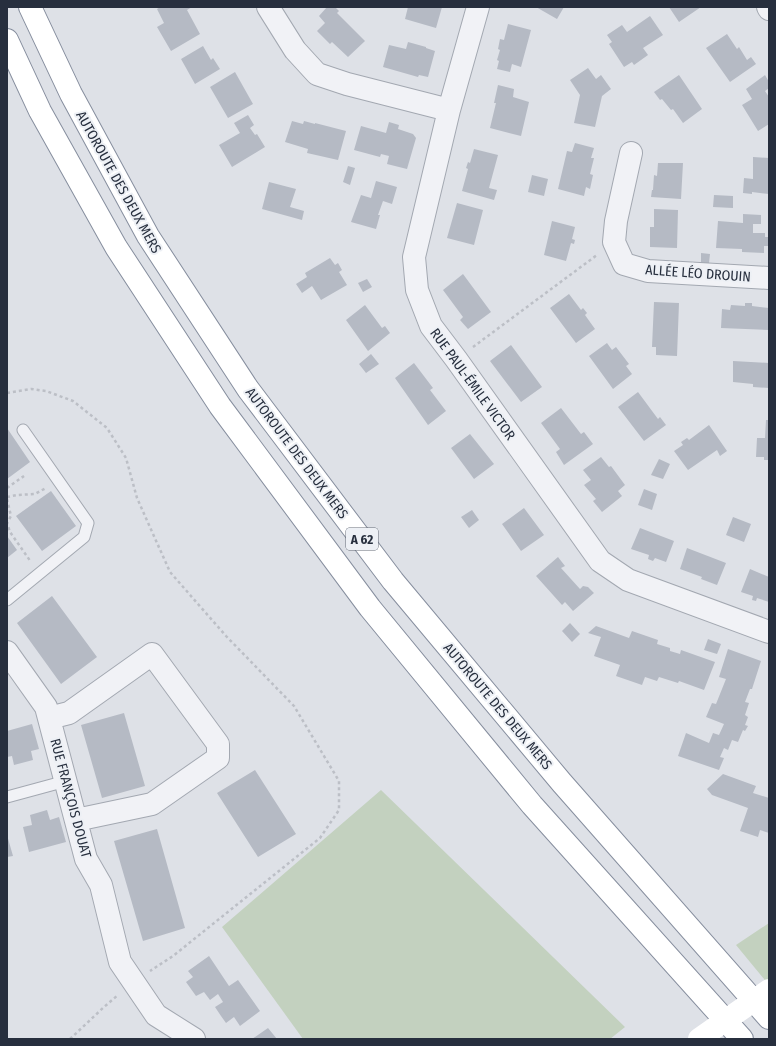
<svg xmlns="http://www.w3.org/2000/svg" width="776" height="1046" viewBox="0 0 776 1046" font-family="'Fira Sans Condensed',sans-serif">
<rect width="100%" height="100%" fill="#dee1e7"/>
<path fill="#c3d1bf" d="M381,790L625,1027L610,1039H303L222,927Z
M769,923V985L736,945Z"/>
<path fill="#b5bac4" d="M160,7H192L187,10L200,34L171,51L157,27L164,23L157,9Z
M327,7H335L339,11L337,13L365,41L348,57L332,42L330,44L317,31L325,23L319,16Z
M408,7H442L436,28L405,19Z
M536,7H564L557,19Z
M669,7H701L679,22Z
M650,16L663,35L643,48L648,55L634,65L632,62L624,67L609,44L612,42L607,35L622,25L627,32Z
M508,24L531,30L521,67L512,64L510,72L497,69L499,61L497,60L500,50L498,49L500,39L504,40Z
M727,34L737,49L739,47L747,60L751,57L756,64L730,82L706,48Z
M408,42L426,47V48L435,51L428,77L419,75L418,77L383,67L389,45L406,49Z
M203,46L211,60L213,58L220,69L195,84L181,59Z
M588,68L596,79L601,75L611,89L602,96L595,127L574,123L580,95L570,80Z
M235,72L253,104L228,118L210,87Z
M679,75L702,109L683,123L673,109L671,110L662,99L660,100L654,92Z
M765,75L769,82V88L765,91L769,97V124L758,131L742,105L752,99L746,89Z
M498,85L514,89L513,97L529,102L521,136L490,128L496,103H494Z
M248,115L254,125L250,128L255,135L257,134L265,147L232,167L219,145L240,133L234,123Z
M292,121L303,124L304,121L315,124V123L346,131L338,160L307,153L308,149L285,142Z
M389,122L399,125L398,129L413,134L416,138L407,169L387,164L389,156L381,154L380,157L354,150L361,126L386,133Z
M575,143L594,148L591,158H594L590,174L593,175L590,189L586,187L584,196L558,189L567,151L572,152Z
M474,149L498,155L489,188L497,190L494,200L462,191L468,169L466,168L468,162L470,163Z
M753,157L769,158V194L752,192V194L743,193L744,178L753,179Z
M658,163H683L681,199L651,197L652,190H653L654,175L657,176Z
M348,166L355,168L350,185L343,182Z
M532,175L548,179L544,196L528,192Z
M376,181L397,187L392,204L383,201L378,215H380L376,229L351,222L361,195L371,198Z
M269,182L296,189L290,207L304,211L302,220L262,209Z
M714,195L733,196V208L713,207Z
M457,203L483,210L474,245L447,238Z
M654,209L678,210L677,248L650,247V227H654Z
M743,214L761,215V224H753V233H765V237H768V246H764V253L742,252V249L716,248L718,221L743,223Z
M552,221L575,227L572,239L575,240L574,244L571,243L566,261L544,255Z
M701,253L710,254L709,263H701Z
M330,258L335,265L338,263L342,270L339,272L347,285L321,300L312,286L302,293L296,284L307,277L305,273Z
M463,274L491,312L468,329L460,320L463,317L443,290Z
M367,279L372,287L363,292L358,283Z
M569,294L581,310L583,308L587,313L585,315L595,329L576,343L550,308Z
M654,302L679,303L677,356L656,355V347H652Z
M745,303H752V306L769,308V330L721,328L722,309L730,310L731,305L745,306Z
M365,305L382,328L385,326L390,333L368,351L346,320Z
M607,343L612,350L616,347L629,364L626,366L632,374L613,389L589,356Z
M511,345L542,387L521,402L490,361Z
M371,354L379,364L366,373L359,364Z
M733,361L769,363V388L753,387V384L733,382Z
M414,363L433,388L430,390L446,411L428,425L395,378Z
M638,392L658,419L660,417L666,425L644,441L618,407Z
M561,408L581,434L584,432L593,444L564,465L556,452L560,449L541,423Z
M766,420H769V460H764V457H756L757,438H765Z
M709,425L727,451L720,456L717,450L688,470L674,451L683,445L681,442L687,438L689,440Z
M7,428L30,462L7,479Z
M470,434L494,464L474,479L451,448Z
M601,457L609,467L611,466L625,485L618,491L622,496L602,512L593,501L596,499L584,485L591,480L583,470Z
M659,459L670,464L663,479L651,475Z
M644,489L657,494L652,510L638,505Z
M51,491L76,526L42,551L16,516Z
M524,508L544,535L521,551L502,524Z
M472,510L479,520L469,528L461,517Z
M733,517L751,524L744,542L726,535Z
M640,528L674,541L666,562L655,558L653,561L648,559L649,555L631,549Z
M7,536L17,550L7,558Z
M687,548L726,563L717,585L701,579L702,577L680,569Z
M558,557L565,566L561,568L580,589L583,586L588,587L594,593L573,611L565,602L562,605L536,576Z
M750,569L769,577V602L757,598L756,601L752,600L753,596L741,592Z
M52,596L97,657L61,684L17,623Z
M570,623L580,634L572,642L562,631Z
M596,626L629,638L632,631L658,640L657,644L670,648V651L680,654L681,650L715,662L704,690L679,681L678,683L659,677L657,681L645,677L642,685L616,676L620,665L594,656L601,637L588,633Z
M708,639L721,644L717,654L704,650Z
M728,649L761,661L752,689H750L745,702L749,703L745,715L748,717L745,725L748,726L745,731L743,730L738,742L732,740L728,750L724,748L720,757L724,758L719,770L678,756L686,733L709,743L713,733L719,735L724,724L706,717L712,703L716,704L726,679L719,677Z
M124,713L145,786L102,798L81,725Z
M32,724L39,749L31,751L33,760L14,765L12,756L7,757V731Z
M255,770L296,834L258,857L217,793Z
M723,774L756,786L753,793L769,798L768,801L769,802V833L760,830L758,837L740,831L748,808L712,795L707,789Z
M47,810L50,820L59,817L66,842L29,852L23,827L32,825L30,815Z
M157,829L185,928L143,941L114,841Z
M7,835L13,856L7,857Z
M209,956L229,986L238,980L260,1011L240,1026L234,1017L226,1023L221,1016L215,1007L223,1002L218,994L210,1000L204,992L196,996L186,982L193,977L188,971Z
M268,1028L277,1039H252Z"/>
<g fill="none" stroke-linecap="round" stroke-linejoin="round">
<g stroke="#a3a8b1" stroke-width="13">
<path id="lane" d="M7,600L84,537L88,523L23,430
M7,797L66,781"/>
</g>
<g stroke="#a3a8b1" stroke-width="24">
<path id="street" d="M268,7L295,50L317,74L347,84L449,110
M478,7L449,110L414,257L417,290L431,326L456,359L600,561L628,580L769,632
M768,7L769,9
M631,153L616,221L614,242L624,264L648,271L769,278
M7,652L46,707L86,859L101,885L120,962L156,1015L194,1039
M49,718L69,713L152,654L218,744V758L152,804L76,820"/>
</g>
<g stroke="#868e9e" stroke-width="24">
<path id="highway" d="M30,7L71,94L148,236L248,389L393,581L562,783L769,1018
M7,40L40,111L116,247L220,406L370,608L532,805L742,1039"/>
</g>
<path stroke="#bcbfc6" stroke-width="2.5" stroke-dasharray="3 3" stroke-linecap="butt" d="M473,347L597,255
M7,393L31,389L46,391L73,401L107,428L126,458L137,498L170,572L226,636L294,706L339,781V810L320,838L173,956L150,971
M7,488L24,476
M7,497L17,495L35,494L46,488
M7,499L11,516L7,523L10,532L31,562
M70,1039L104,1007L118,995"/>
<use href="#lane" stroke="#f1f2f6" stroke-width="11"/>
<use href="#street" stroke="#f1f2f6" stroke-width="22"/>
<use href="#highway" stroke="#fff" stroke-width="22"/>
<path stroke="#fff" stroke-width="22" d="M699,1039L769,990"/>
</g>
<g text-anchor="middle" stroke-width="4" stroke-linejoin="round" paint-order="stroke">
<rect fill="#edf0f5" stroke="#626975" stroke-width="1" x="346" y="528" width="32" height="22" rx="3"/>
<g font-size="13" font-weight="bold" fill="#272f3e">
<text x="362" y="544">A 62</text>
</g>
<g font-size="14" fill="#272f3e" stroke="#edf0f5">
<text transform="translate(119 182) rotate(61)" y="5">AUTOROUTE DES DEUX MERS</text>
<text transform="translate(698 273) rotate(4)" y="5">ALLÉE LÉO DROUIN</text>
<text transform="translate(473 384) rotate(54)" y="5">RUE PAUL-ÉMILE VICTOR</text>
<text transform="translate(297 453) rotate(53)" y="5">AUTOROUTE DES DEUX MERS</text>
<text transform="translate(498 706) rotate(50)" y="5">AUTOROUTE DES DEUX MERS</text>
<text transform="translate(71 798) rotate(75)" y="5">RUE FRANÇOIS DOUAT</text>
</g>
</g>
<rect width="776" height="1046" fill="none" stroke="#272f3e" stroke-width="16"/>
</svg>
